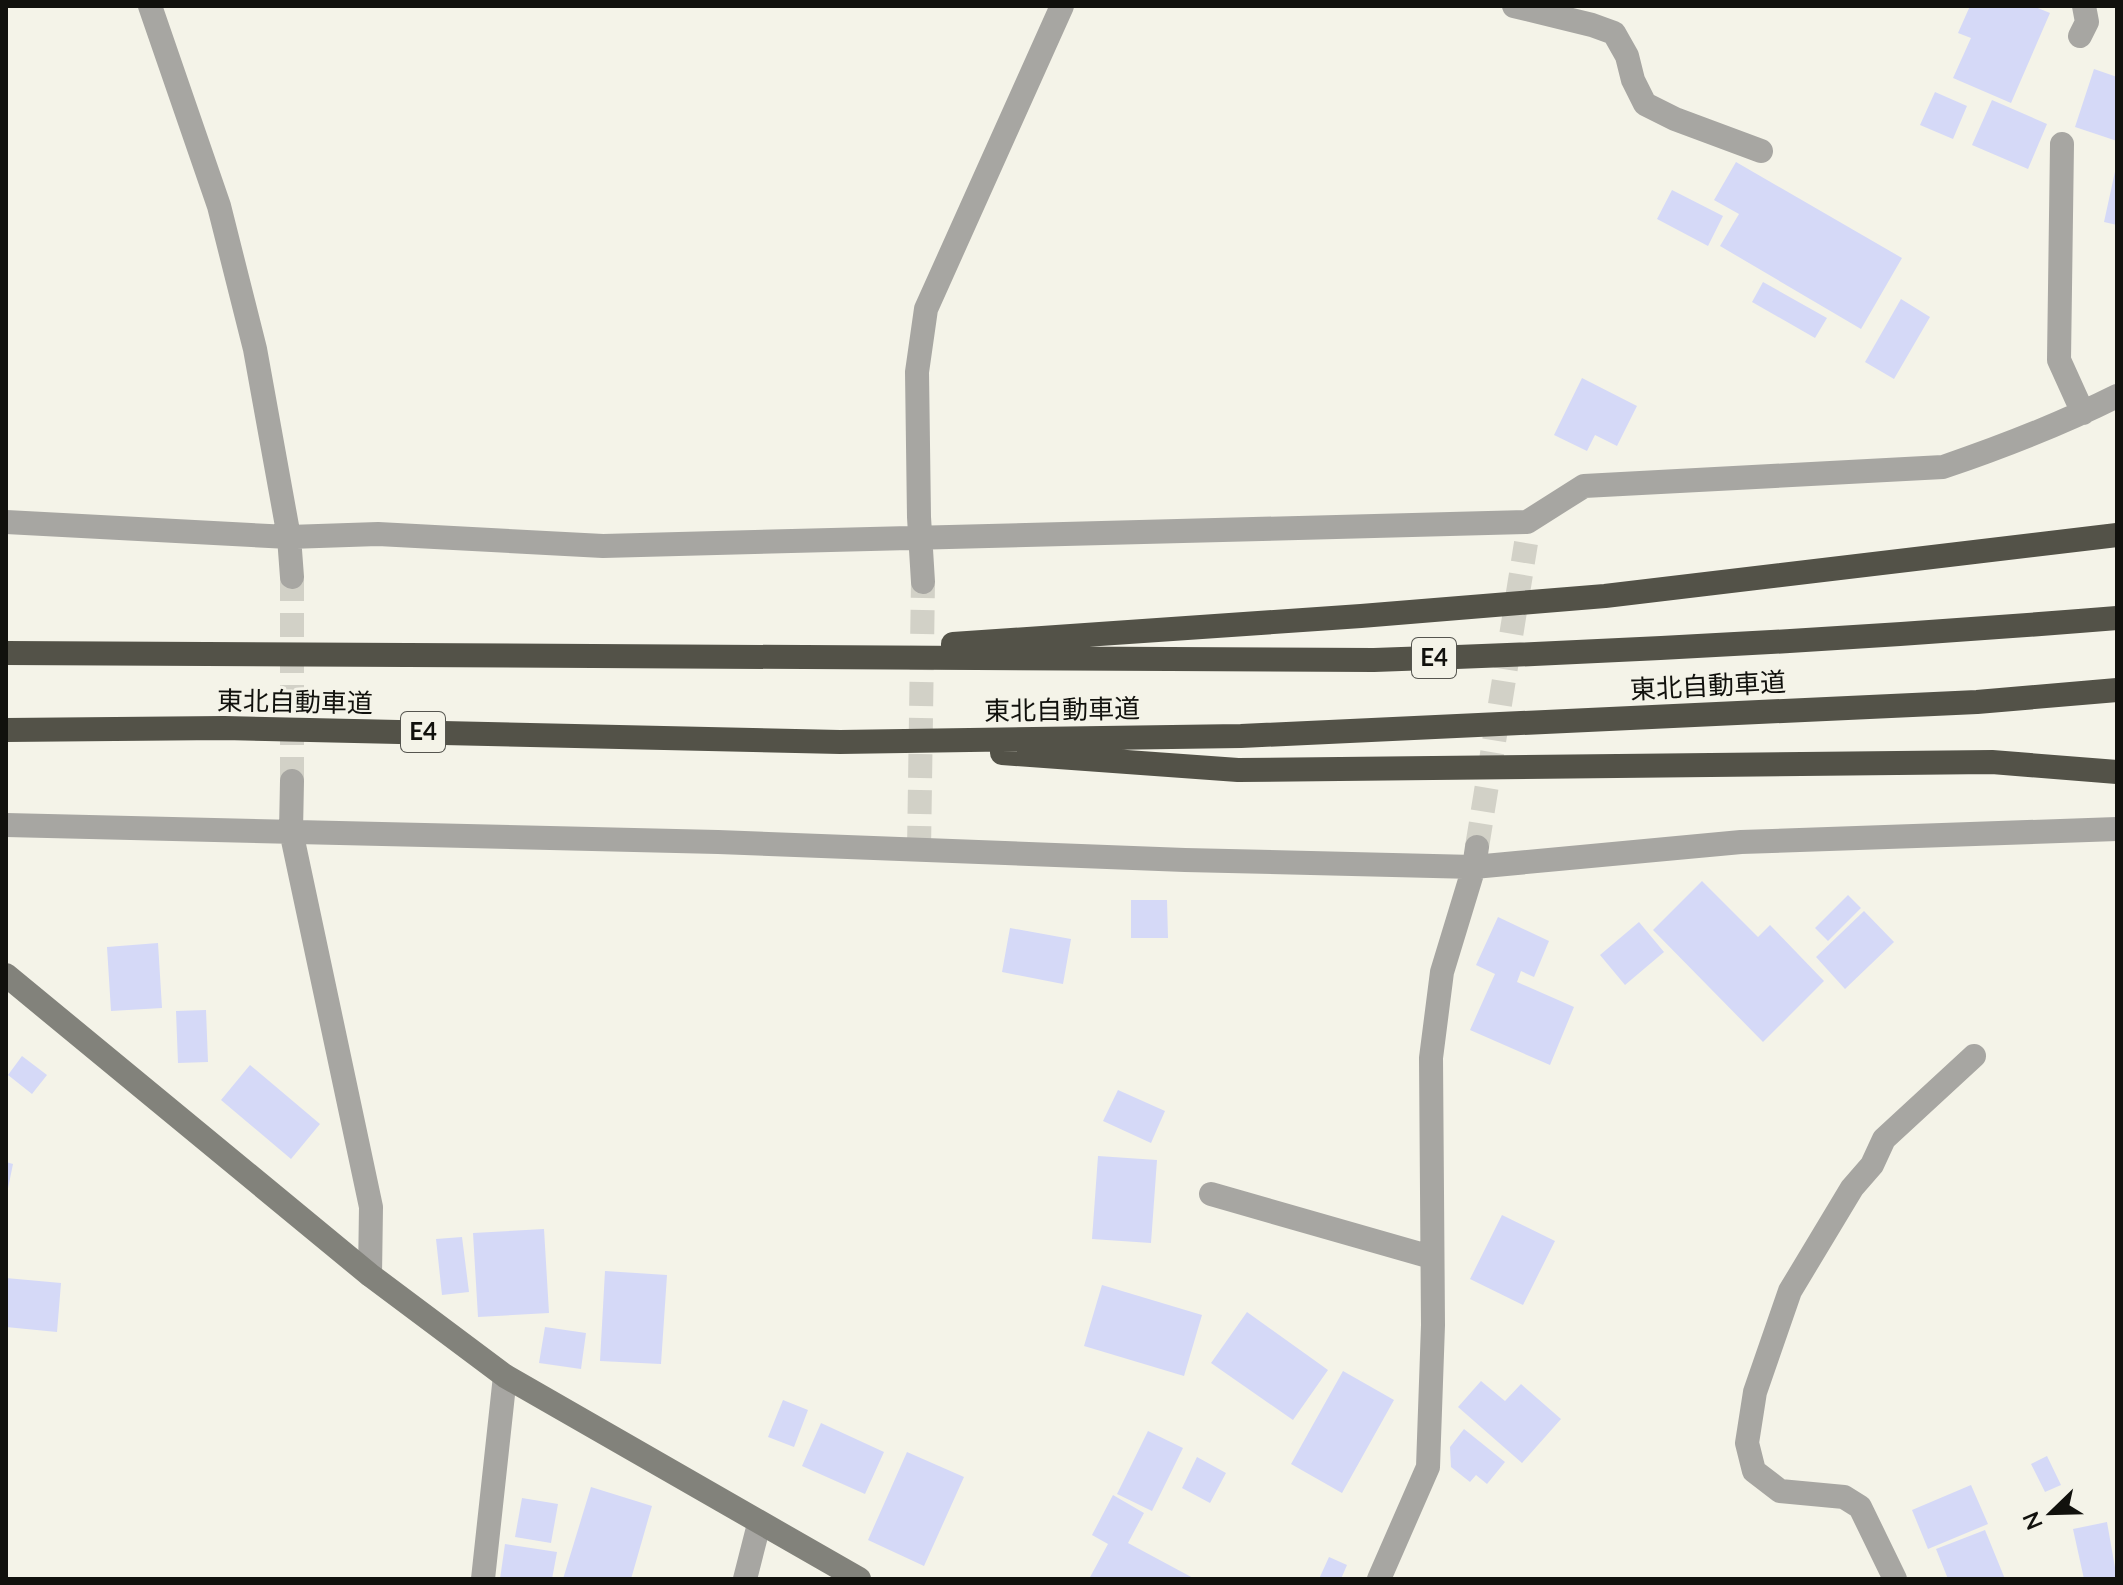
<svg xmlns="http://www.w3.org/2000/svg" width="2123" height="1585" viewBox="0 0 2123 1585" font-family="Lato,'Noto Sans JP',sans-serif">
<rect width="100%" height="100%" fill="#f4f3e8"/>
<path fill="#d5d9f7" d="M1970,6H2033L2050,13L2011,103L1953,78L1971,38L1958,33Z
M2094,69L2117,77V141L2075,127Z
M1935,92L1967,106L1953,139L1920,125Z
M1992,100L2047,124L2028,169L1972,145Z
M1736,162L1902,258L1861,329L1720,246L1739,214L1714,200Z
M2116,167L2117,168V225L2104,222Z
M1672,190L1723,216L1708,246L1657,219Z
M1763,282L1827,318L1815,338L1752,302Z
M1901,299L1930,317L1894,379L1865,362Z
M1582,378L1637,406L1617,446L1595,435L1587,451L1554,435Z
M1702,881L1758,937L1770,925L1824,981L1763,1042L1653,930Z
M1848,895L1861,908L1828,941L1815,928Z
M1131,900H1167L1168,938H1131Z
M1864,911L1894,942L1845,989L1816,957Z
M1498,917L1549,941L1534,977L1521,971L1517,982L1574,1007L1550,1065L1470,1030L1495,974L1476,965Z
M1639,922L1664,952L1625,985L1600,955Z
M1010,928L1071,939L1063,984L1002,972Z
M158,943L162,1008L111,1011L107,947Z
M206,1010L208,1062L178,1063L176,1011Z
M22,1056L47,1075L32,1094L8,1075Z
M250,1065L320,1124L291,1159L221,1100Z
M1118,1090L1165,1111L1151,1143L1103,1121Z
M1098,1156L1157,1160L1151,1243L1092,1239Z
M6,1162L13,1164L7,1193H6Z
M1502,1215L1555,1241L1523,1305L1470,1279Z
M544,1229L549,1313L478,1317L473,1233Z
M462,1237L469,1292L442,1295L436,1239Z
M605,1271L667,1275L661,1364L600,1361Z
M6,1278L61,1283L57,1332L6,1327Z
M1102,1285L1202,1315L1184,1376L1084,1346Z
M1247,1312L1328,1370L1293,1420L1211,1363Z
M545,1327L586,1333L581,1369L539,1363Z
M1343,1371L1394,1400L1342,1493L1291,1464Z
M1481,1381L1505,1401L1521,1384L1561,1419L1522,1463L1458,1407Z
M783,1400L808,1410L794,1447L768,1437Z
M821,1423L884,1452L865,1494L802,1466Z
M1464,1429L1505,1462L1487,1484L1476,1475L1470,1482L1451,1467L1450,1447Z
M1148,1431L1183,1448L1152,1511L1117,1494Z
M907,1452L964,1477L924,1566L868,1540Z
M2047,1456L2061,1485L2045,1492L2031,1464Z
M1197,1457L1226,1473L1210,1503L1182,1488Z
M1971,1485L1988,1524L1928,1549L1912,1510Z
M591,1487L652,1506L631,1579H563Z
M1113,1495L1144,1513L1128,1543L1195,1579H1089L1108,1544L1092,1535Z
M522,1498L558,1504L551,1543L515,1537Z
M2107,1522L2117,1579H2084L2073,1529Z
M1985,1530L2005,1579H1948L1936,1549Z
M505,1544L557,1552L552,1579H500Z
M1329,1557L1347,1565L1341,1579H1319Z"/>
<g fill="none" stroke-linecap="round" stroke-linejoin="round">
<path stroke="#d2d1c7" stroke-width="24" stroke-dasharray="24 12" stroke-linecap="butt" d="M292,781V577
M1477,847L1526,543
M919,850L923,582"/>
<path stroke="#a7a6a2" stroke-width="24" d="M150,6L219,206L255,349L289,537L292,577
M1514,6L1592,25L1614,33L1627,56L1633,80L1645,104L1675,119L1761,151
M2080,36L2087,22L2084,6
M2062,144L2059,360L2083,413
M6,522L289,537L378,534L603,546L1527,522L1584,486L1943,467C2002,447 2061,424 2117,396
M923,582L919,517L917,372L926,309L1062,6
M292,781L291,831L371,1207L370,1275
M6,825L718,842L1185,860L1474,867L1741,842L2117,829
M1211,1194L1431,1257
M483,1579L505,1376
M745,1579L759,1524
M1379,1579L1428,1467L1433,1325L1431,1058L1442,972L1474,867L1477,847
M1895,1579L1860,1507L1844,1497L1780,1491L1754,1471L1747,1443L1755,1392L1790,1291L1852,1188L1872,1165L1884,1139L1974,1056"/>
<path stroke="#82827b" stroke-width="24" d="M6,975L370,1275L505,1376L859,1579"/>
<path stroke="#535248" stroke-width="24" d="M953,644L1361,616L1605,596L2117,535
M6,653L1374,660C1622,652 1870,638 2117,618
M6,730L224,728L840,742L1241,736L1977,702L2117,690
M1002,753L1238,770L1992,762L2117,772"/>
</g>
<g text-anchor="middle" stroke-width="6" stroke-linejoin="round" paint-order="stroke">
<g fill="#f4f3e8" stroke="#55554f" stroke-width="2">
<rect x="1412" y="638" width="44" height="40" rx="6"/>
<rect x="401" y="712" width="44" height="40" rx="6"/>
</g>
<g font-size="24" font-weight="bold" fill="#11110d">
<text x="1434" y="666">E4</text>
<text x="423" y="740">E4</text>
</g>
<g font-size="26" fill="#11110d" stroke="#f4f3e8">
<text transform="translate(1708 686) rotate(-3)" y="9">東北自動車道</text>
<text transform="translate(295 702) rotate(1)" y="9">東北自動車道</text>
<text transform="translate(1062 710) rotate(-1)" y="9">東北自動車道</text>
</g>
</g>
<rect width="2123" height="1585" fill="none" stroke="#11110d" stroke-width="16"/>
<g transform="translate(2051 1513) rotate(247)" stroke="#f4f3e8" stroke-width="6" paint-order="stroke">
<path d="M0-6L14 30L0 20L-14 30Z" fill="#11110d"/>
<text y="-12" font-size="22" font-weight="bold" text-anchor="middle" fill="#11110d">N</text>
</g>
</svg>
